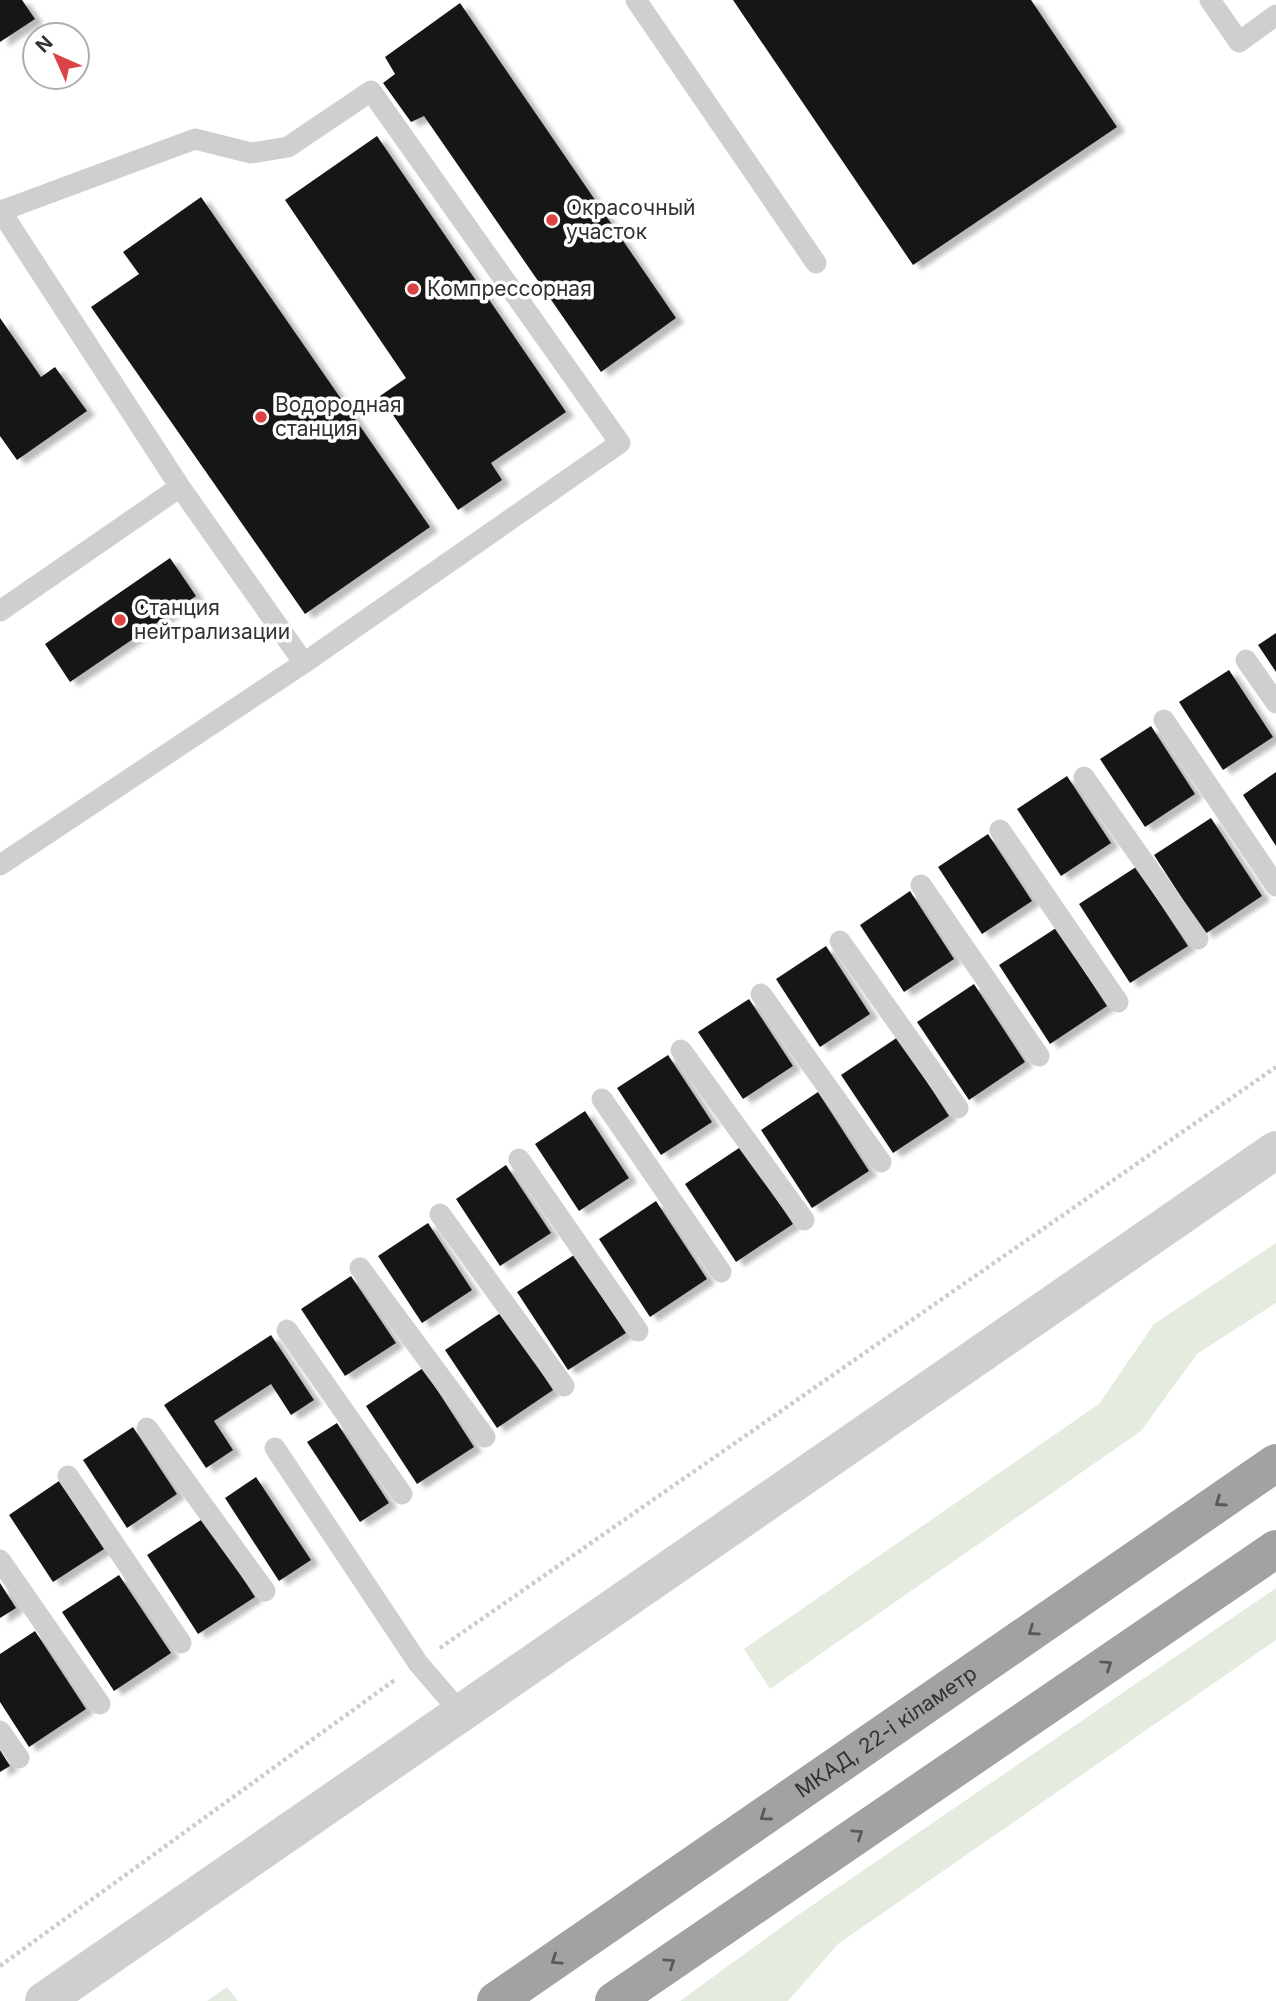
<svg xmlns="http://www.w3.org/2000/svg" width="1276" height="2001" viewBox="0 0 1276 2001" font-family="Inter,sans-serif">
<defs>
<filter id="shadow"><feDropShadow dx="8" dy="4.5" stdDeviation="2" flood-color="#0004"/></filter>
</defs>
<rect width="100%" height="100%" fill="#fff"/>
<path fill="#e4ebdf" d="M1276,1243V1303L1197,1354L1141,1431L770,1689L744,1649L1099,1404L1154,1324Z
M1276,1588V1640L838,1944L788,2001H680L798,1915Z
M227,1987L238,2001H207Z"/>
<path fill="#191919" filter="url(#shadow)" d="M0,0H22L35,19L0,42Z
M733,0H1031L1117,127L913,265Z
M460,3L676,318L601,372L424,116L411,122L383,83L395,74L385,57Z
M377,136L566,412L491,463L502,480L458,510L380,396L406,378L285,200Z
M201,197L430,527L305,614L91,307L139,274L123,252Z
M0,318L41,377L55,367L87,411L17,460L0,436Z
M170,558L196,596L70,682L45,644Z
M1276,633V672L1258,645Z
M1229,670L1273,737L1223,770L1179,702Z
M1151,726L1195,794L1145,827L1100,759Z
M1276,772V846L1243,795Z
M1067,776L1111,843L1061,876L1017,809Z
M1211,818L1262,896L1205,934L1154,855Z
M988,834L1032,901L982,934L938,867Z
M1136,867L1188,946L1130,983L1079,904Z
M910,891L954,959L904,992L860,925Z
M1056,928L1107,1006L1050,1044L999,965Z
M826,946L870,1014L820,1047L776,979Z
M974,984L1025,1062L969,1100L917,1022Z
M749,999L793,1066L743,1099L698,1032Z
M898,1037L949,1116L893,1153L841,1075Z
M668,1055L712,1122L661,1155L617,1088Z
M818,1092L869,1171L812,1208L761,1130Z
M585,1111L629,1178L579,1211L535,1144Z
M742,1146L793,1224L736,1262L685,1184Z
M506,1165L551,1233L500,1266L456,1199Z
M656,1201L707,1279L650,1317L599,1239Z
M428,1223L472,1290L422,1323L378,1256Z
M574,1255L626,1333L568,1370L517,1292Z
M351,1276L396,1343L345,1376L301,1309Z
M502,1312L553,1390L497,1428L445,1350Z
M271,1335L314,1400L291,1415L271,1384L214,1421L233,1450L206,1468L164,1405Z
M423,1368L474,1447L417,1484L366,1406Z
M337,1423L389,1503L360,1522L307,1442Z
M133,1427L177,1494L127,1528L83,1460Z
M256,1477L311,1560L279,1581L225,1498Z
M59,1481L104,1549L53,1582L9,1515Z
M204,1518L255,1597L198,1634L147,1555Z
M119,1575L171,1653L114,1691L62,1612Z
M0,1583L16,1608L0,1618Z
M35,1631L86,1709L29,1747L0,1702V1654Z
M0,1750L10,1766L0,1772Z"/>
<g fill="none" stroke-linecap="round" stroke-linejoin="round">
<path stroke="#ccc" stroke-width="4.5" stroke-dasharray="3.5 3.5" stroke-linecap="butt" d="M440,1648L1276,1067
M0,1966L396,1679"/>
<path stroke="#cfcfcf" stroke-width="21" d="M636,0L816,263
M1210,0L1239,42L1276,15
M0,210L180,487
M0,611L180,487L304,663
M1246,660L1276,703
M1164,720L1276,886
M1084,777L1198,939
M1000,830L1118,1002
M0,865L304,663L620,443L371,91L288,147L251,153L195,139L1,211
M921,885L1039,1056
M840,941L958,1108
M761,994L881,1162
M681,1050L804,1220
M602,1099L721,1272
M519,1159L638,1331
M440,1214L564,1386
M360,1268L485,1437
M287,1330L402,1494
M147,1428L265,1591
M275,1448L418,1663L460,1712
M68,1476L181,1643
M0,1560L100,1704
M0,1731L19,1758"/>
<path stroke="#cfcfcf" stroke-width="38" d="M44,2001L1276,1150"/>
<g stroke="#a2a2a2" stroke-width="38">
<path id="s1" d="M496,2001L1276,1463"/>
<path d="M614,2001L1276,1549"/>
</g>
</g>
<defs><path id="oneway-chevron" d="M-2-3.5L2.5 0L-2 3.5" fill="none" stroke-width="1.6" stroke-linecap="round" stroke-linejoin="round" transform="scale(1.75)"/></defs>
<g stroke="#595959">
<use href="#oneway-chevron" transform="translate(1220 1502) rotate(145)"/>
<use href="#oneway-chevron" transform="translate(1033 1631) rotate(145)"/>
<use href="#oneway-chevron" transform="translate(1107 1665) rotate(-34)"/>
<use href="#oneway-chevron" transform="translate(765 1816) rotate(145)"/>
<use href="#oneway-chevron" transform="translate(858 1834) rotate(-34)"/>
<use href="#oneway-chevron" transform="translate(556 1960) rotate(146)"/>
<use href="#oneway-chevron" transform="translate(670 1963) rotate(-34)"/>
</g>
<g fill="#db4245" stroke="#fff" stroke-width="2.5">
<circle cx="552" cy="220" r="7"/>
<circle cx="413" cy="289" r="7"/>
<circle cx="261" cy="417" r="7"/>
<circle cx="120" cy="620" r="7"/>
</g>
<g text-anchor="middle" stroke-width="7" stroke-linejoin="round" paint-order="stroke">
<g font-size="21" fill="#323232" stroke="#fff" text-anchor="start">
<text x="566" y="215">Окрасочный<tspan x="566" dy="24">участок</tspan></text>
<text x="427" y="296">Компрессорная</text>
<text x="275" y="412">Водородная<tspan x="275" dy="24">станция</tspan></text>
<text x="134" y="615">Станция<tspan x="134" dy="24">нейтрализации</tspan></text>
</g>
<g font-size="21" fill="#323232" stroke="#fff">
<text dy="7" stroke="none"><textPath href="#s1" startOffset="474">МКАД, 22-і кіламетр</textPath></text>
</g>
</g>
<g transform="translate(56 56) rotate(315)"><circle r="33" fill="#ffffff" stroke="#adadad" stroke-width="2"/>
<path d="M0-5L12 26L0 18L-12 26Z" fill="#db4245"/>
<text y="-10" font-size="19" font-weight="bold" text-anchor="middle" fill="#323232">N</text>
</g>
</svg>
